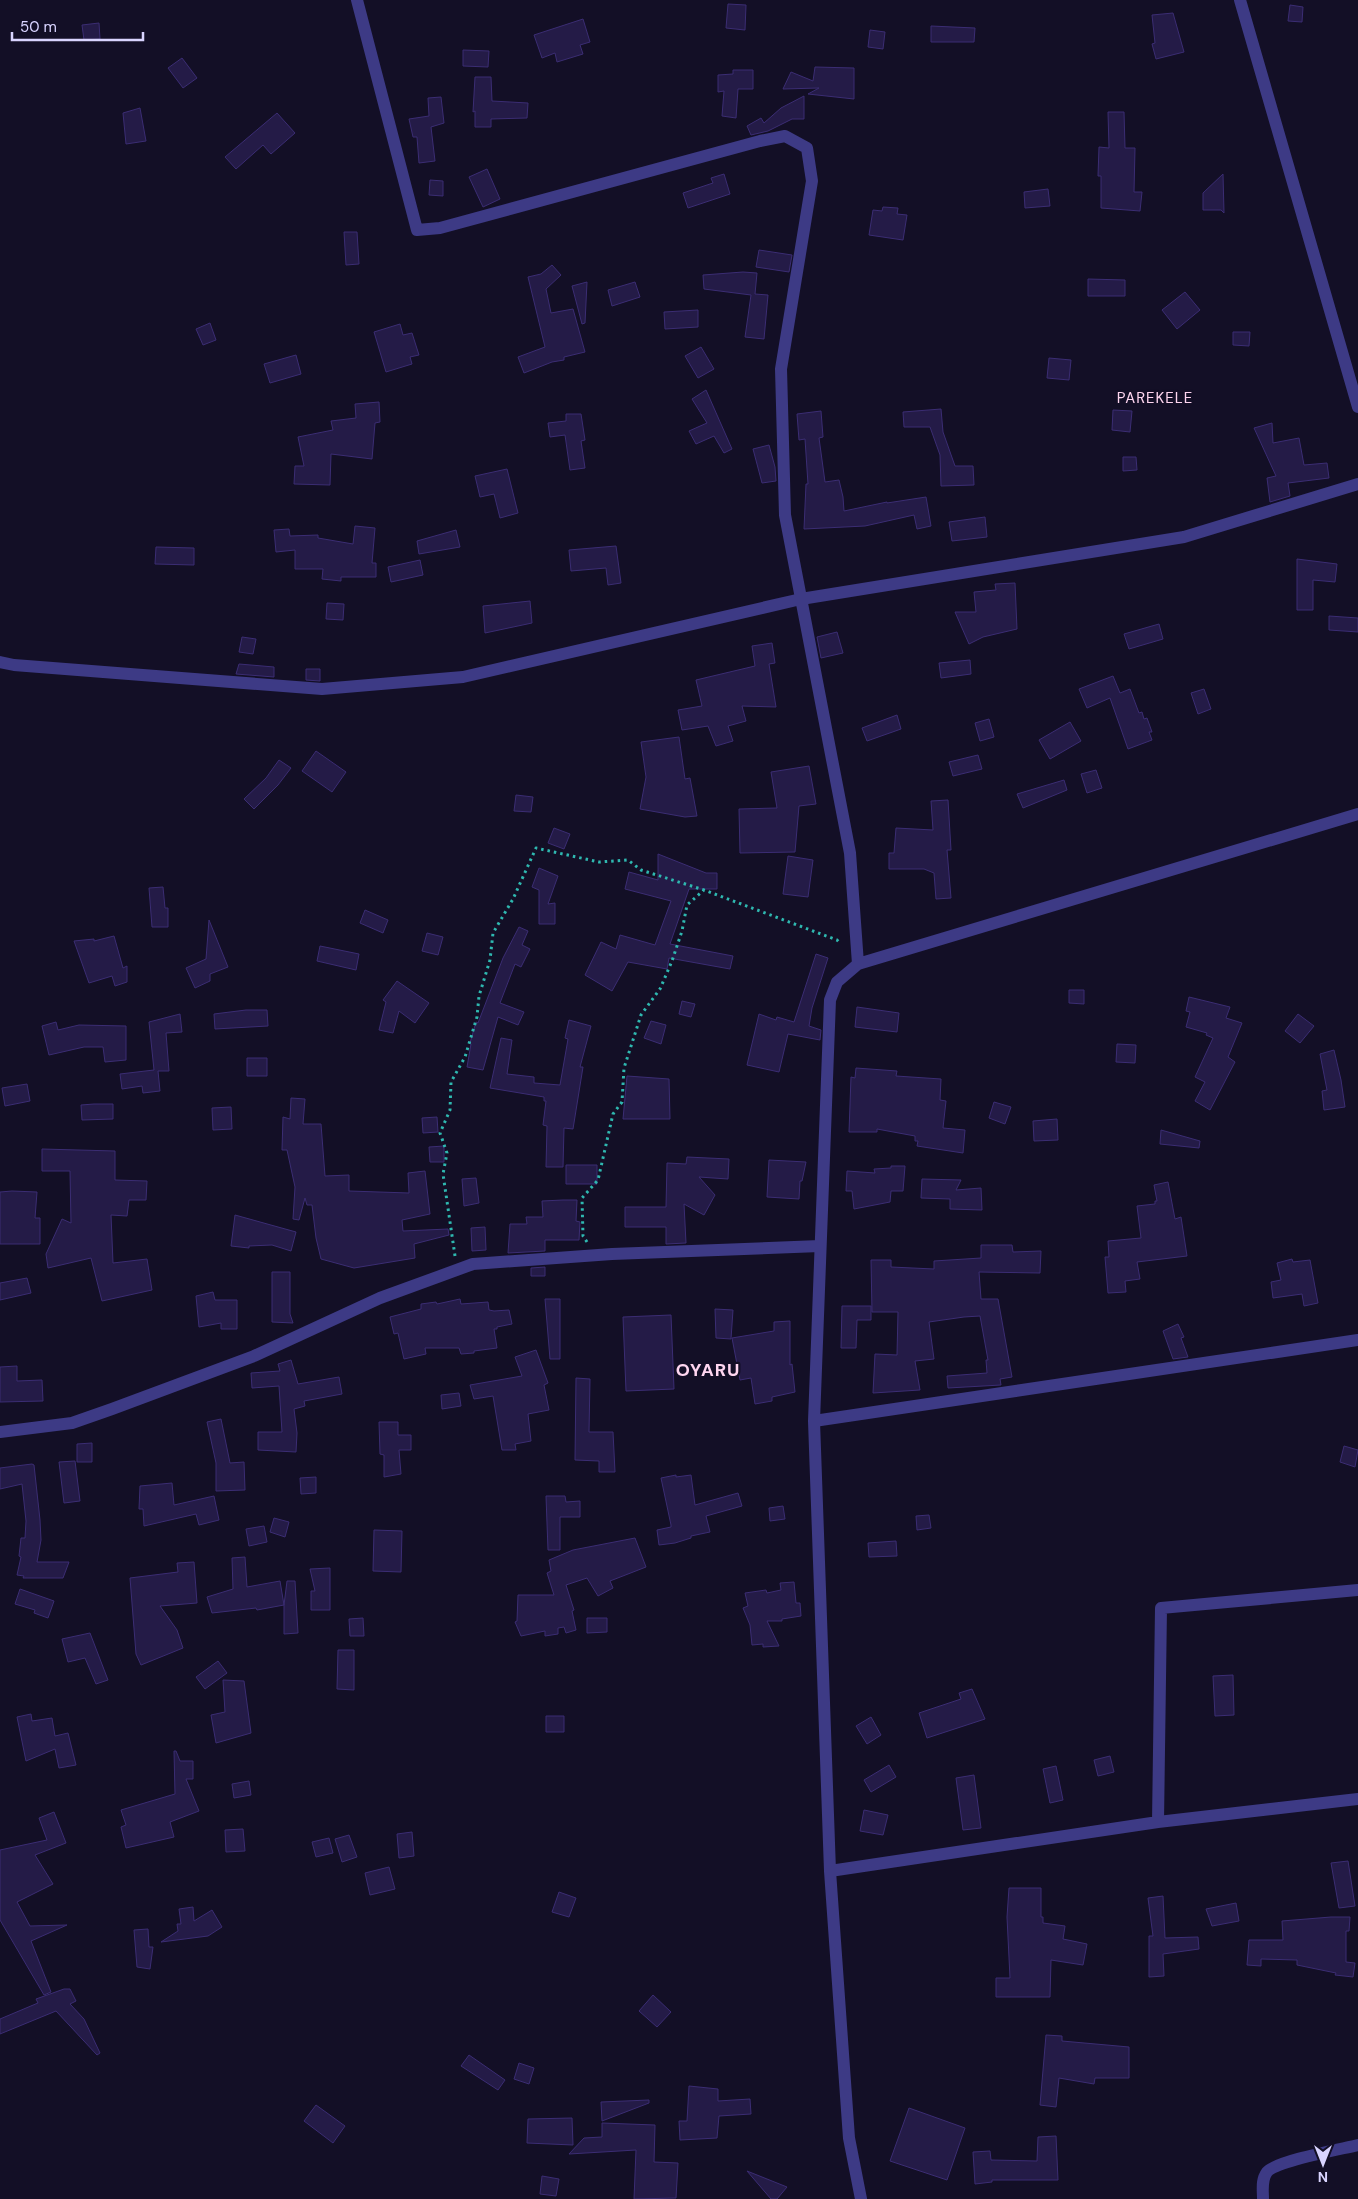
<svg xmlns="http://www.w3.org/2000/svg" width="1358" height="2199" viewBox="0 0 1358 2199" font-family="'DM Sans',sans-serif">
<rect width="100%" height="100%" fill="#130f26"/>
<path fill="#241b47" stroke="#3b2d73" d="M728,4L746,5L745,30L726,28Z
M1290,5L1303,7L1302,22L1288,21Z
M1173,13L1184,52L1156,59L1152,44L1155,43L1152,15Z
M583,19L590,42L580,45L583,54L557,62L555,53L542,58L534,35Z
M99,23L100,39L84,40L82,25Z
M931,26L975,28L974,42H931Z
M870,30L885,32L883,49L868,47Z
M463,50L489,51L488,67L463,66Z
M182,58L197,78L183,88L168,68Z
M815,67L854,68V99L808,94L819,88L783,89L791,72L813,81Z
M733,70H753V89H738L736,118L722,116L724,91L718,92V75L733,74Z
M475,77H491L492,101L528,103L527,118L491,119V127H475V111L473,112Z
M804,96V119H792L768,131L751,135L747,126L761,118L764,123L781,108Z
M441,97L444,123L431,127L435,161L419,163L417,137H413L409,119L429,116L428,98Z
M140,108L146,141L126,144L123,113Z
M1108,112H1124L1125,148H1135L1134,192H1142L1140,211L1101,208V176H1098L1099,147L1109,148Z
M277,113L295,133L271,154L263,145L236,169L225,157Z
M487,169L500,199L483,207L469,177Z
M724,174L730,194L688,208L683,193L713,183L711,178Z
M1223,174L1224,213L1221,210H1203V193Z
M430,180L443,181V196L429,195Z
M1048,189L1050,206L1025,208L1024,192Z
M883,207L898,208L897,214L907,215L903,240L869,235L873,210L882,211Z
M344,232H357L359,264L346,265Z
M759,250L792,255L789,272L756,267Z
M552,265L561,275L546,289L551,313L573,309L585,352L564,357V360L552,362L524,373L518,357L545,347L528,277L541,274Z
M743,272L757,273L755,294L768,295L764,339L745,337L751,295L704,289L703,275Z
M1088,279L1125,280V296H1088Z
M587,282L585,323L582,324L572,286Z
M635,282L640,297L612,306L608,290Z
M1185,292L1200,310L1177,329L1162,310Z
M698,310V327L665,329L664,312Z
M210,323L216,340L203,345L196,329Z
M400,324L403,335L412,333L419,355L410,357L412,364L386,372L374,332Z
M1233,332H1250L1249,346L1233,345Z
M701,347L714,369L698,378L685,356Z
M296,355L301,374L270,383L264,364Z
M1049,358L1071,360L1069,380L1047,378Z
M706,390L732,449L724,453L714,436L696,444L689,431L707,423L692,399Z
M379,402L380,422L375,423L372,459L331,454L330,485L294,484L295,466H304L298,437L333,430L331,421L356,418L355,404Z
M941,409L943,432L955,466H973L974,485L941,486L940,455L930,427H904L903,412Z
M1113,410L1132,411L1130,432L1112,430Z
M821,411L823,437L819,438L825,482L839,480L843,497L844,511L887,502V503L926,497L931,526L917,529L914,515L865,526L804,529L806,484H808L805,439L799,440L797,414Z
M566,414H581L585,440L581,441L585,468L570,470L565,435L550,437L548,423L566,421Z
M1272,423L1273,443L1299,438L1304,465L1327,463L1329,478L1288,483L1290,496L1270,502L1267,478L1276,476L1254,428Z
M769,445L775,467L776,481L762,483L753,449Z
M1123,457H1136L1137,470L1123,471Z
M507,469L518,513L500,518L494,494L480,497L475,476Z
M985,517L987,537L952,541L949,522Z
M355,526L375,528L372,563H376V577H341V581L322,579L323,569H295V550L276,552L274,530L289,529L290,536L318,535V538L353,544Z
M456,530L460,547L419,554L417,541Z
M616,546L621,583L608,585L606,568L571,571L569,550Z
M156,547L194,548V565L155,564Z
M1297,559L1337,564L1335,582L1313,580V610H1297Z
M420,560L423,575L391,582L388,567Z
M1015,583L1017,629L983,637L969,644L955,612H976L974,592L996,590L995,584Z
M530,601L532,623L485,633L483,606Z
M327,603L344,604L343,620L326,619Z
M1329,616L1358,618V632L1329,630Z
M1159,624L1163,639L1129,649L1124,634Z
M837,632L843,653L821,658L817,637Z
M242,637L256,639L253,654L239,652Z
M772,643L775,663L769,664L776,707L742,706L746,721L728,726L733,741L716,746L708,726L682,730L678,710L702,706L696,680L755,666L752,646Z
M970,660L971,674L941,678L939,663Z
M239,664L274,667V677L236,674Z
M306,669H320V681L306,680Z
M1113,676L1120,693L1130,689L1139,713L1142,712L1144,719L1147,718L1152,732H1149L1152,740L1128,749L1110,698L1087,708L1079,689Z
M1204,689L1211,709L1198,714L1191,693Z
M897,715L901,729L867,741L862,728Z
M989,719L994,737L980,741L975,723Z
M1070,722L1081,741L1050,759L1039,740Z
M679,737L685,779L690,778L697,816L685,817L640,809L646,777L641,742Z
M316,751L346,772L332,792L302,771Z
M978,755L982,769L953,776L949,762Z
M279,760L291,768L278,785L254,809L244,799L266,778Z
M809,766L816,804L799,806L795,852L740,853L739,809L777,808L771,772Z
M1096,770L1102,788L1087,793L1081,774Z
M1064,780L1067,790L1023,808L1017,794Z
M516,795L533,797L531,812L514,811Z
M948,800L951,850H947L951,898L936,899L934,873L924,869H889V853H894L896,828L933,830L931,801Z
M554,828L570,834L564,849L548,843Z
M658,854L706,873H717V889H689L670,944L733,956L730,969L669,958L667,969L628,962L612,991L585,975L601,942L616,949L620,935L655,945L671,901L625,889L629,872L658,880Z
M788,856L813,860L808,897L783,894Z
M539,868L558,876L548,904L555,903V924H539V890L532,887Z
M163,887L165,908H168V927H152L149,888Z
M365,910L388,920L383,933L360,923Z
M209,920L228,967L210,974V981L195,988L186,968L206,959Z
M519,927L528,931L522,945L530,949L521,967L515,964L500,1003L524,1012L518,1025L498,1017L483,1070L467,1067L471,1044L470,1043L476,1022L478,1023L503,958Z
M427,933L443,937L438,955L422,951Z
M114,936L123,968L127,966V982L115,986L112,976L89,983L74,941L94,939V941Z
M320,946L359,954L356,970L317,961Z
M816,954L828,958L812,1008L809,1026L821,1030L820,1040L788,1034L779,1072L747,1065L759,1014L776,1020L777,1017L794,1022Z
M397,981L429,1003L415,1023L399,1011L393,1033L379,1030L386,1002L383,1000Z
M1069,990H1084V1004L1069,1003Z
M1189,997L1230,1007L1226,1018L1242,1023L1228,1057L1235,1062L1210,1110L1195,1101L1205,1082L1195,1077L1213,1038L1206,1035L1207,1033L1186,1027L1190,1012L1186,1011Z
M682,1001L695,1004L691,1017L679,1014Z
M857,1007L899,1013L897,1032L855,1027Z
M246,1010H267L268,1026L215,1029L214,1014Z
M180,1014L182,1032L166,1033L169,1071H158L160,1091L143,1093L142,1086L122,1089L120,1074L154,1070L149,1022Z
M1298,1014L1314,1026L1300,1043L1285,1031Z
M569,1020L591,1026L580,1067H583L573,1129L564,1128L563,1167H546L547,1126L543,1125L546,1101H544V1097L490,1088L501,1038L512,1040L507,1074L534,1077V1083L560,1085L568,1039L565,1038Z
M651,1021L666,1025L661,1044L644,1038Z
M56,1022L58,1030L79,1025L126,1026V1060L105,1062L103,1047H84L49,1055L42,1026Z
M1117,1044L1136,1045L1135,1063L1116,1062Z
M1334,1050L1341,1080L1345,1107L1324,1110L1322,1091L1327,1090L1320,1054Z
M247,1058H267V1076H247Z
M856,1068L897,1071L896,1076L941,1079L940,1100L946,1101L943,1128L965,1130L963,1153L917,1146L918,1141H915V1136L877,1129V1132H849L851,1077L855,1078Z
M627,1076L669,1079L670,1119H623Z
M27,1084L30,1101L5,1106L2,1088Z
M291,1098L305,1099L303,1124H321L325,1176L349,1175V1191L409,1193L408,1173L425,1171L430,1214L402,1220L403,1231L448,1229L449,1235L414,1244L415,1258L354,1268L321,1259L316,1238L312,1205H307L305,1198L299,1220L293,1219L295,1187L287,1150H282L283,1117L290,1119Z
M994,1102L1011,1107L1005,1124L989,1118Z
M94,1104H113V1119L82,1120L81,1105Z
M231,1107L232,1129L213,1130L212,1108Z
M437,1117L438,1132L423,1133L422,1118Z
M1057,1119L1058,1140L1034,1141L1033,1121Z
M1161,1130L1200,1141L1199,1148L1160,1144Z
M444,1146V1162H430L429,1147Z
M42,1149L115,1151V1180L147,1181L146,1200H129L127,1216L111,1215L113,1263L147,1259L152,1290L102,1301L91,1258L48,1268L46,1254L62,1219L71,1223L70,1171H42Z
M687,1157L729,1159L728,1179L699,1177L715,1195L704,1215L684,1204L686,1243L666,1244V1227H625V1207H666L667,1163L686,1164Z
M769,1160L806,1162L802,1181H800L799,1199L767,1197Z
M566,1165H597V1184H566Z
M891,1166H905L903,1191H891L890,1202L854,1209L852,1191H846L847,1171L875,1173L874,1169L891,1168Z
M476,1178L479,1203L464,1206L462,1179Z
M922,1179L961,1180L956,1190L981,1188L982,1210L950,1209V1199L921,1198Z
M1168,1182L1175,1219L1181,1217L1187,1256L1137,1262L1140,1279L1125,1281L1126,1292L1108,1293L1105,1257H1109L1108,1241L1141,1238L1137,1206L1155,1204V1201H1157L1154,1185Z
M12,1191L37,1192L35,1218H40V1244H0V1192Z
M563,1200H577L576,1221L580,1222L579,1240H545V1251L508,1253L510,1224H527L526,1217H543L542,1201Z
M235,1215L296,1232L291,1251L272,1245L249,1246V1248L231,1246Z
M485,1227L486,1250L472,1251L471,1228Z
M981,1245H1012L1013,1252L1041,1251L1040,1273L979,1272L981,1299H998L1012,1377L1000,1379L1001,1385L948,1388L947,1376L987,1373L986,1360H988L980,1316L964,1317L929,1322L934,1359L915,1361L920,1390L873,1393L875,1354L897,1355L898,1312H872L871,1260H891V1267L934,1269V1261L981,1258Z
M1292,1259L1293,1262L1310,1260L1318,1303L1304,1306L1302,1294L1273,1298L1271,1282L1281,1280L1277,1263Z
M545,1267V1276H531V1268Z
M272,1272H290V1314L293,1323L272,1322Z
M27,1278L31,1293L0,1300V1283Z
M213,1292L215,1300H237V1329H221V1323L199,1327L196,1296Z
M460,1299L461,1304L488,1302L489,1310L494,1311L509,1310L512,1324L497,1327V1329H494L497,1348L474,1351V1353L461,1354L459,1348H425L426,1354L404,1359L398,1333L394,1334L390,1317L421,1309V1304L436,1302L437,1304Z
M545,1299H560V1359H550Z
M842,1306H871V1320H857L856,1348H841Z
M715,1309L733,1310L731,1339L716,1338Z
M671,1315L674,1389L626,1391L623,1317Z
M790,1321V1365L792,1364L795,1392L772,1397V1401L755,1404L751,1378L740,1380L732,1338L774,1331V1322Z
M1178,1324L1184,1337L1181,1338L1188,1357L1173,1359L1163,1331Z
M536,1350L548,1383L544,1385L549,1410L528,1414L531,1441L515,1444L516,1450H502L493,1396L474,1399L470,1385L522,1376L515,1357Z
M291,1360L298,1384L339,1377L342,1394L304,1401L305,1406L294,1409L297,1433L296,1452L258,1450V1432H282L279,1386L252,1388L251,1373L280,1371L278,1364Z
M17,1366V1381L42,1380L43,1401L0,1402V1367Z
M576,1378L590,1379L589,1432H613L615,1472H599V1461L575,1460Z
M459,1393L461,1406L442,1409L441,1395Z
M221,1419L230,1463L244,1462L245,1490L216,1491V1463L207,1422Z
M379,1422H398V1435H411V1450H399L401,1474L384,1477V1455L380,1454Z
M92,1443V1462H77V1444Z
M1344,1446L1358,1450L1355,1467L1340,1462Z
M75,1461L80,1501L64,1503L59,1462Z
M32,1464L34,1465L40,1520L41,1540L37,1562H69L63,1578H23L24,1576L17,1575L21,1557L19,1556L21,1538H25L26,1521L22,1484L0,1489V1468Z
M676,1475V1477L691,1475L695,1505L738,1493L742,1506L706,1516L710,1532L691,1536V1538L675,1543L659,1545L657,1530L671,1527V1525L661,1478Z
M316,1477V1493L301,1494L300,1478Z
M172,1483L174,1505L214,1496L219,1520L199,1525L196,1514L144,1526L143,1509H139L140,1486Z
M546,1496H565L566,1502L580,1501V1517H560V1550H548Z
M783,1506L785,1519L770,1521L769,1508Z
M929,1515L931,1528L917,1530L916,1516Z
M274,1518L289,1522L285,1537L270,1532Z
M264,1526L267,1542L249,1546L246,1529Z
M374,1530L402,1531L401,1572L373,1571Z
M635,1538L646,1567L610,1581L613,1588L598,1596L587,1578L566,1585L574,1610L572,1611L576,1630L566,1633L564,1627L558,1628V1634L545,1636V1631L521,1636L515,1622L517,1621L518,1595H554L547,1573L551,1571L549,1560L573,1550Z
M896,1541L897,1556L869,1557L868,1543Z
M245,1557L247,1587L280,1581L284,1605L287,1581H295L298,1633L284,1634V1605L257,1610L256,1608L212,1613L207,1597L233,1589L232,1558Z
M194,1562L197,1603L160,1606L177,1630L183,1648L141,1665L136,1654L130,1578L178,1572L177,1563Z
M330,1568V1610H311V1591H315L310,1569Z
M794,1582L796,1603H800L801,1616L782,1619V1621H767L779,1646L763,1647V1644L752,1645L750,1625L743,1608L748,1606L745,1593L766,1590L767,1593L781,1590L780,1583Z
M20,1589L54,1601L48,1618L34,1613L35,1610L15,1604Z
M363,1618L364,1636H350L349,1619Z
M587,1618H607V1632L587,1633Z
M90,1633L108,1680L96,1684L85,1658L68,1662L62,1639Z
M338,1650H354V1690L337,1689Z
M218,1661L227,1673L205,1689L196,1677Z
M1233,1675L1234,1715L1215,1716L1213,1676Z
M223,1680L244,1681L251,1733L216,1743L211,1715L225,1712Z
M972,1689L985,1719L927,1738L919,1713L961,1699L959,1693Z
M31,1714L32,1721L52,1718L55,1736L68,1733L76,1765L59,1768L55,1749L26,1761L17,1717Z
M546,1716H564V1732H546Z
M871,1717L881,1735L867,1744L856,1726Z
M174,1751H176L180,1761H193V1779H186L199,1811L170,1822L174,1837L126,1848L121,1827L126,1825L121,1810L175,1794Z
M1110,1756L1114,1772L1098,1776L1094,1760Z
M889,1765L896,1777L871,1792L864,1780Z
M1056,1766L1063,1800L1050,1803L1043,1769Z
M974,1775L981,1828L963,1830L956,1778Z
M249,1781L251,1795L234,1798L232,1784Z
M864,1810L888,1815L883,1835L860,1831Z
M54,1812L66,1843L35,1855L53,1884L17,1902L30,1926L67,1925L31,1941L51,1992L44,1995L0,1920V1850L47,1840L39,1818Z
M243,1829L245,1851L226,1852L225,1830Z
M412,1832L414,1856L399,1858L397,1834Z
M349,1835L357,1857L342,1862L335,1839Z
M329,1838L333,1853L316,1857L312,1842Z
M1348,1861L1355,1906L1339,1908L1331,1863Z
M389,1867L395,1889L370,1895L365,1873Z
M1009,1888H1041V1917H1043V1923L1065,1926L1063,1939L1087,1944L1083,1965L1051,1960L1050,1997H996V1978H1010L1007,1917Z
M559,1892L576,1898L569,1917L552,1912Z
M1163,1896L1165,1938L1198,1937L1199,1949L1163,1954L1164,1976L1149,1977V1936H1153L1148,1898Z
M1236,1903L1239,1921L1212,1926L1206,1909Z
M193,1907L194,1921L212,1910L222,1927L208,1936L161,1942L178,1931L177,1924H181L179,1909Z
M1331,1917H1350L1349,1931H1346V1962L1355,1963L1353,1977L1335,1975L1336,1973L1297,1965V1960L1261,1959V1966L1247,1965L1249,1940H1283L1282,1921Z
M148,1929L149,1947H153L150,1969L137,1967L134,1930Z
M64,1989H70L76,2001L70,2004L84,2019L100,2053L97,2055L56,2011L0,2034V2019L38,2003L36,1999Z
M653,1995L671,2012L657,2027L639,2011Z
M1046,2035L1062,2036V2041L1129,2047V2078H1095L1094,2084L1059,2078L1056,2107L1040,2105Z
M469,2055L505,2080L498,2090L461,2066Z
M519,2063L534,2068L529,2084L514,2079Z
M689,2086L718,2089V2101L750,2099L751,2114L719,2116L717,2138L680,2140L679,2121H687Z
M649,2100V2103L602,2121L601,2102Z
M316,2105L345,2126L333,2143L304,2121Z
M909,2108L965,2128L947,2180L890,2161Z
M572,2118L573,2145L527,2143L528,2119Z
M602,2123L655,2125L654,2162L678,2163L676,2198L634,2199L636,2150L569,2154L584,2138L602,2137Z
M1056,2136L1058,2180H992V2182L975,2184L973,2152L990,2151L991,2160L1037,2161L1038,2137Z
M747,2171L787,2187L777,2199H771Z
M542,2176L559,2179L556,2196L540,2194Z"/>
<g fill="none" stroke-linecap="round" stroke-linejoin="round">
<path stroke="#2fb8b0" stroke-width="3" stroke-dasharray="2.5 4" stroke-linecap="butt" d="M587,1242L583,1236L582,1198L598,1180L613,1114L622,1102L624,1068L641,1015L660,989L672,961L682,931L687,905L704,890L837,940L841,944
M455,1256L443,1174L447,1153L440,1133L450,1110L451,1082L465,1057L477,1017L479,996L490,960L493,933L513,899L536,848L599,862L628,860L641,870L704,890"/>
<path stroke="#3d3a85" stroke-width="12" d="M357,0L417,230L440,228L760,141L785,136L807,148L812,181L781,369L785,515L850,853L858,964
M1240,0L1358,407
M0,662L14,665L322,689L463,677L801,599L1184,537L1358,484
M814,1421L1358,1340
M0,1432L72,1423L112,1409L254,1356L380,1298L473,1264L612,1254L820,1246
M1158,1822L1161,1608L1358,1590
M830,1871L1158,1822L1358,1799
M861,2199L849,2138L830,1871L814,1421L830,1000L837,982L858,964L1358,814
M1263,2199C1263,2190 1261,2180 1267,2172C1276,2161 1342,2149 1358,2145"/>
</g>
<g text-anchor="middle" stroke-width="4.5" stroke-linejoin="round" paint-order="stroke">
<g font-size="15" letter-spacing="1" fill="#ffd6f0" stroke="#130f26">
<text x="1155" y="403">PAREKELE</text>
</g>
<g font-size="18" font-weight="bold" letter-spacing="1" fill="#ffd6f0" stroke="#130f26">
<text x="708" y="1376">OYARU</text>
</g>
</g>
<g transform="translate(1323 2164) rotate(180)" stroke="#130f26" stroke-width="4" paint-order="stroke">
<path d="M0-4L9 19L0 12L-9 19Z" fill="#d9d4ff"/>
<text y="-8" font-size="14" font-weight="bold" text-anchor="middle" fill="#d9d4ff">N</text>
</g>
<path d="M12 32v8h131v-8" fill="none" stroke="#d9d4ff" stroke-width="2.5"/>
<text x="20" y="32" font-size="15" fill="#d9d4ff" stroke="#130f26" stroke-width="4" paint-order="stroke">50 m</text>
</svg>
